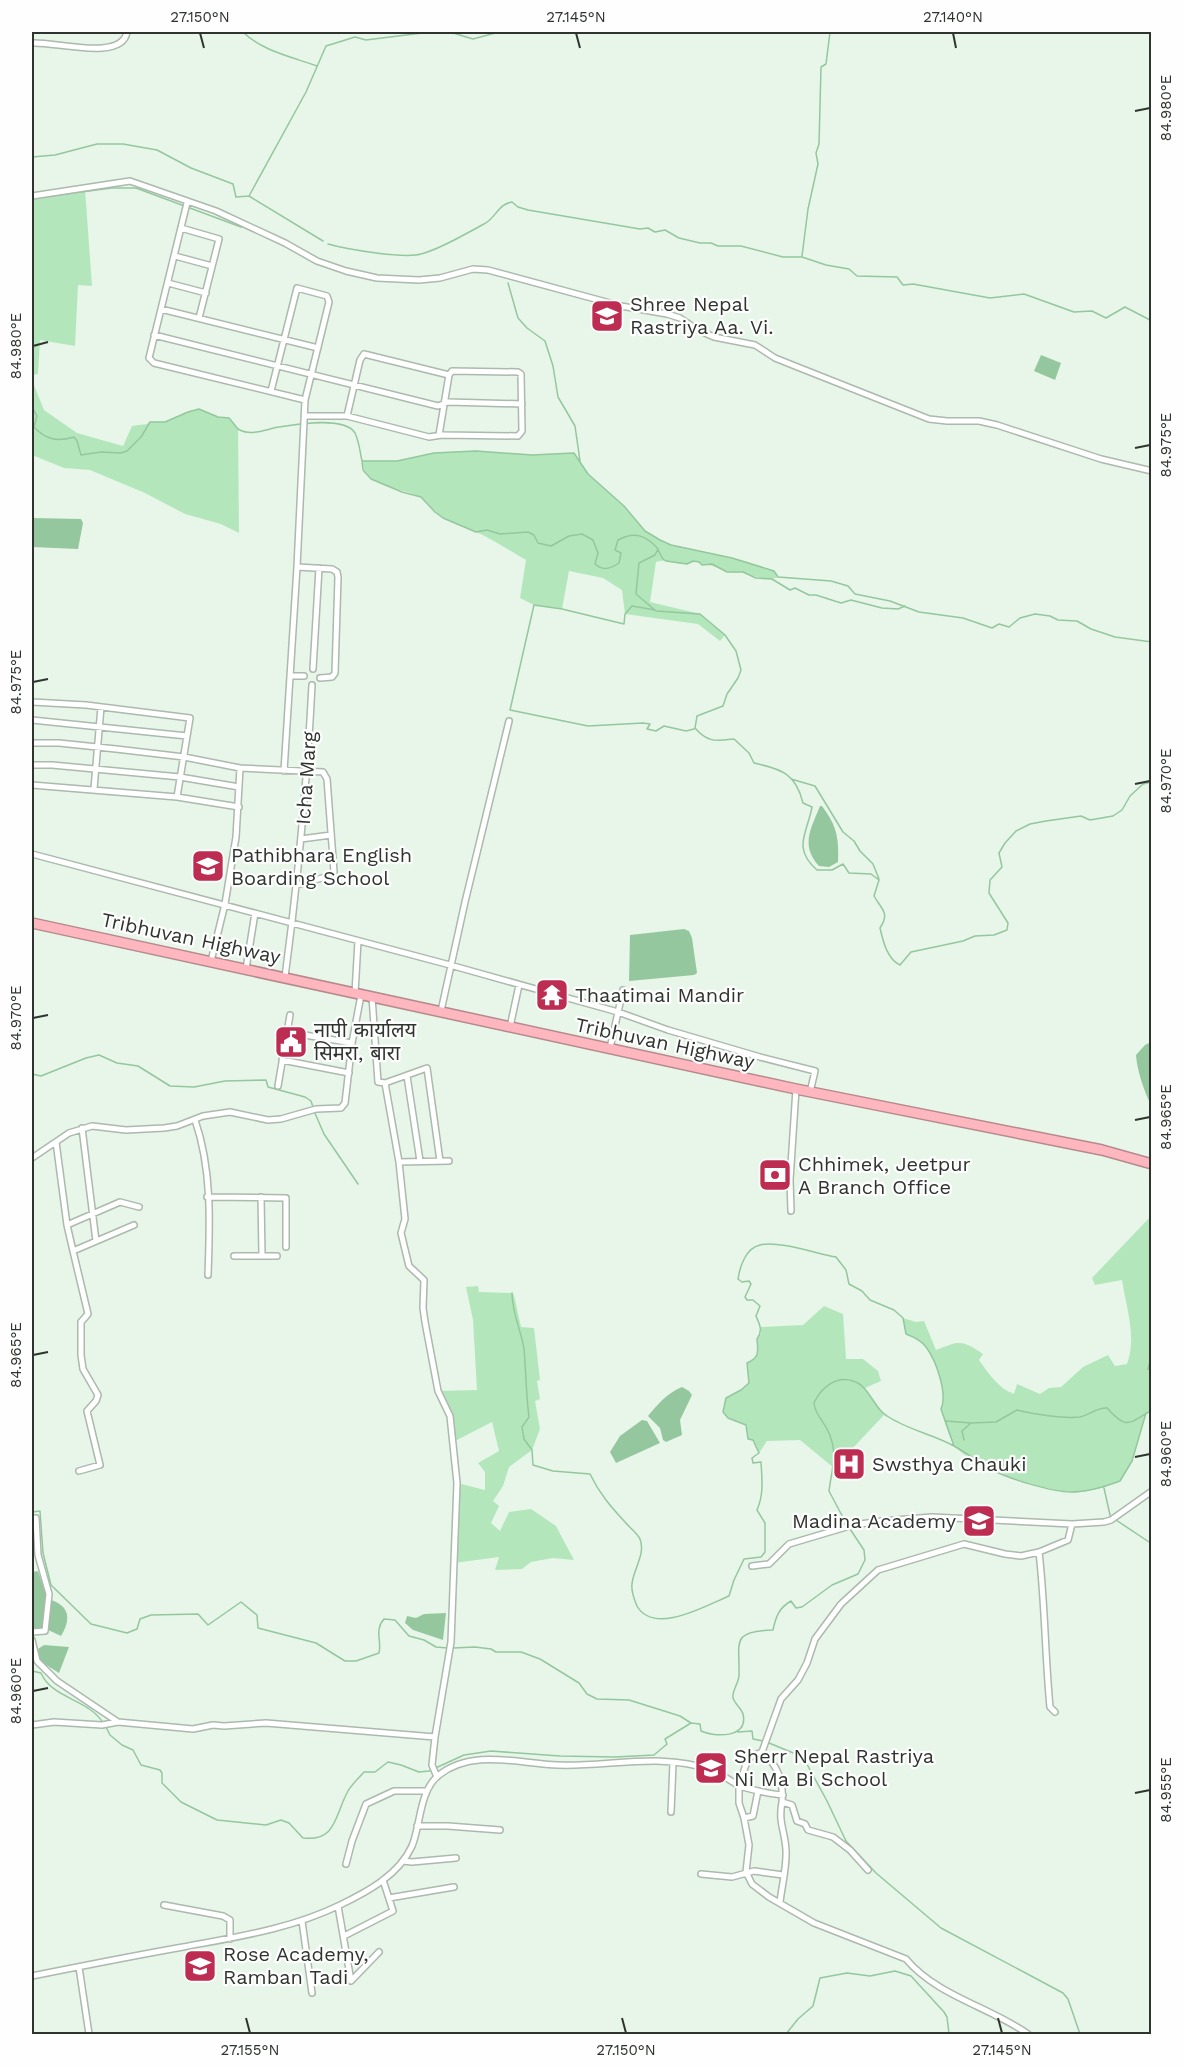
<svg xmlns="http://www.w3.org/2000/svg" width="1183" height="2066" viewBox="0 0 1183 2066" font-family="'Work Sans','Noto Sans Devanagari',sans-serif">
<rect width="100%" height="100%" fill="#e7f6e9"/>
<path fill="#b3e7bb" d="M85,189L92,286L78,285L75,346L40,340L38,374L32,375V196Z
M32,380L44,410L77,433L123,446L132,426L147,424L150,422H165L188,412L199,409L218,417L229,418L238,429L239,533L221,524L185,514L145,493L90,470L64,468L32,455Z
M476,451L532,455L574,453L588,474L624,506L645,531L660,540L671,545L732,558L774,571L778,577C765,582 756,576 745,573C740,572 735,573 730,572C719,570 715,564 702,565L699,562C693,561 691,564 685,564C674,564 666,558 656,562L650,602L700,614L725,635L720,641L698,624L625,614L622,590L603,578L569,571L562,609L534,605L520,598L526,560C509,550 492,539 474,531C464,526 454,523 444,518C434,513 429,502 420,497C402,487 364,488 362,461H397L434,453Z
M1151,1216V1410L1146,1413L1132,1461L1120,1481C1104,1487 1088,1493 1071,1492C1042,1491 977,1468 956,1448C951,1442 943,1418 941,1409C948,1394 936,1360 926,1347C921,1340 914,1337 906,1334L903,1318L916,1322L924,1321L936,1350C959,1341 961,1339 983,1354L979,1360C989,1374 998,1388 1014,1394L1017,1384L1040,1394L1049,1388L1061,1387L1083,1367L1108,1355L1115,1366L1127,1364C1137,1338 1126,1306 1122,1280L1095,1285L1092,1278Z
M478,1286L479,1292L512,1293L514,1295L521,1327L534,1328L540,1380L537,1381L540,1399L535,1401L540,1429L532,1450L509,1467L503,1486L493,1501L499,1506L491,1523L500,1531L509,1512L531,1509L556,1526L574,1560L553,1558L531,1562L522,1569L495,1570L499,1557L454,1563L457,1483L485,1490V1472L478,1463L499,1451L492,1422L453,1442L450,1416L438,1391L477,1390L473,1320L466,1287Z
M824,1306L843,1314L846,1359H863L878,1371L881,1381L865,1388L884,1415L834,1468L800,1440L767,1441L759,1453L753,1441L748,1439L746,1425L728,1418L723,1412L726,1398L741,1390L749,1383L747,1363C760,1357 758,1352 757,1339L761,1334V1327L803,1325Z"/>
<path fill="#94c79d" d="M1041,355L1061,363L1055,380L1034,371Z
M32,518L81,519L83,523L78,549L32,547Z
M820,806H822C837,826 839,838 838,862L829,867L819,866C800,845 811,829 820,806Z
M684,929L689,931L692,938L697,973L694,975L629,981L630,935Z
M1151,1042V1112L1149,1107L1151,1105C1144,1091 1137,1070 1136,1055L1145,1045Z
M682,1387L689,1391L692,1395L680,1420L682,1435L666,1442L663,1440L660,1428L648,1416C658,1404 667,1393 682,1387Z
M642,1420L647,1421L660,1443L616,1463L610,1452L620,1436Z
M38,1571L46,1594L42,1629L32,1630V1572Z
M51,1600C70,1606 71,1620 61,1636L46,1629Z
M446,1613L443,1640L413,1630L405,1623L407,1616L416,1618L424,1614Z
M44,1645L69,1647L59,1673L40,1661L38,1649Z"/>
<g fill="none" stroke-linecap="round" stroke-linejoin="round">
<path stroke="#94c79d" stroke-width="1.5" d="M243,32C262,51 292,57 317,66
M32,157L55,155L97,144H123L157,150L191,168L233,184L236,197L249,196L323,241
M50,196L112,188H136L241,227
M249,196L306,92L326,46L355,37L366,40L430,32L453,33L473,39L499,32
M328,244C346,249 403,259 421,254C441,249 465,234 484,224C496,218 498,204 512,202L518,207L528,210L640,229L648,228L655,232L665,230L679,238L700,243H711L718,246H741L783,257H802L826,265L849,269L857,276L897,277L903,285L913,284L990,298L1024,294L1074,312L1092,311L1106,318L1125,307L1152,321
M802,256L808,209L818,164L816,153L819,144L821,67L826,64L830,32
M508,283L518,318L527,328L545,341L553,366L558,397L575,426L580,461
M32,343V349
M32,407L37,416L34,427C46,440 58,442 74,437L77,441L81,455L101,452L121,453L127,451L141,437L150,422H165L188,412L199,409L218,417L229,418C232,421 235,426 238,429C251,437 266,429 279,427C297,424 345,416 355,433C359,441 360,452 362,461H397L434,453L476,451L532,455L574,453L588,474L624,506L645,531L660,540L671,545L732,558L774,571L778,577L831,581L848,586L855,594L890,601L919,612L963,618L992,628L999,624L1009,627L1020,618L1035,614L1050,616L1058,620L1077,621L1091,629L1115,637L1152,642
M362,461L363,470L371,479L402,492L421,497L435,512L443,518L476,532L487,530L500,534L528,532L534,535L538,543L551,546L569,536L582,534L593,540L598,553L595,564C603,571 610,569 619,563L621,553L615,550L618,540C634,531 646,535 658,549L655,555L639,563L636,594L656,611L700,614L725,635L736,651L741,670L738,678L727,694L723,706L697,716L695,728C708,743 716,741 734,739L749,753L754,763C782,769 796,774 803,803L812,807C807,834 792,848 817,870H832L843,864L849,873L871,874L879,880L874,896C882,910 890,913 880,928C883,941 887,959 900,965L911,952L963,941L975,936L994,935L1007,930L1008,923L989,893L990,880L1002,867L999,853L1005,843L1016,831L1030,824L1046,821L1081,816L1090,820L1113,816L1122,810L1130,796L1143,784L1152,782
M658,550L663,559L666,561L687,564L693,561L699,562L702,565L712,564L727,572H743L756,578L772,579L790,590L795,588L809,595H816L841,603L851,600L882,608L898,609L905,606
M655,610L632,606L625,614L624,624L562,609L534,605L510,710L588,726L643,723L650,724L647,729L656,731L664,726L686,731L694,729
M791,779L815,786L843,832L854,841L860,851L873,864L879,879
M32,1074L41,1076L86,1058L99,1055L117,1063L138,1066L170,1086L194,1087L225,1081L266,1080L268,1087L305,1097L311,1101L313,1107
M314,1111L324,1134L358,1184
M512,1293C512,1313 521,1330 524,1349C526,1372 526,1394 529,1417L522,1427L524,1439L532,1450L533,1465L553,1471L590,1474C599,1493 611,1507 625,1522C629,1527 638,1534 640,1539C646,1554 633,1570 632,1584C631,1591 634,1599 637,1606C654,1636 707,1605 729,1596L734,1580L744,1559L761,1557L765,1552V1523L757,1510C764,1494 762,1480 761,1462L753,1463L752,1458L759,1453L753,1440L748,1439L746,1425L728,1418L723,1412L726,1398L741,1390L749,1383L747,1363C760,1357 758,1352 757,1339C763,1331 760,1325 756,1316L760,1306L753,1300H747L745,1297L751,1284L749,1281L742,1282L738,1279C740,1266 746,1248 760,1245C777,1240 818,1254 836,1257L846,1270L849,1284L862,1291L870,1300L894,1310L903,1318L906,1334C914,1337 921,1340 926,1347C936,1360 948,1394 941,1409L954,1446
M1152,1353L1148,1369L1152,1370
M946,1421L971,1423
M964,1440L962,1431L971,1423L996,1422L1017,1410C1033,1414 1064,1419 1080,1417C1090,1415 1097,1407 1107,1408C1127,1430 1128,1424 1152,1410
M1104,1488L1110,1515L1112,1517
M32,1512L40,1511L43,1553L51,1585L91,1624L127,1633L137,1629L140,1619L151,1615L198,1614L208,1625L241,1602L257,1615L258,1628L316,1643L345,1661H356L379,1653C382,1641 374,1630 384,1619L395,1620L409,1636L424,1640L436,1647L448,1648
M1116,1520L1152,1544
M847,1525L829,1491C832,1467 839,1452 827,1429C822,1419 815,1414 814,1403C821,1388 836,1375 853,1381C870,1386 873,1408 887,1416C908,1430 932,1434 954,1446C967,1453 979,1463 992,1470C1010,1479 1052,1492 1071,1492C1088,1492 1104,1487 1120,1481L1132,1461L1146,1413
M453,1648L475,1647L491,1649L496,1652H521L540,1659L579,1683L587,1694L597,1699L629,1700L680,1716L691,1723
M32,1671L41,1673C52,1699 89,1699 103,1723
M106,1727L110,1735L122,1745L133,1750L141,1765L160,1770L162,1773V1783L181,1802L217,1820L266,1825L281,1820L289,1823L303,1838C337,1842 335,1814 348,1791C352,1784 359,1778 364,1772H375L388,1762L401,1765L419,1772L429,1771L464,1755L491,1751L560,1756L615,1757L654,1755L667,1744L665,1739L691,1723L700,1724L701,1731C714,1737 749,1739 743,1714C741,1708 735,1704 733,1698C732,1690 739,1683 739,1675C740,1643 730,1631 773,1630C776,1616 779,1608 791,1601L796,1608L802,1607L832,1585L858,1574L865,1560L864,1550L850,1529
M738,1732L752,1731L753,1739L763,1741
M769,1743L803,1757L827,1801L846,1841L876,1873L941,1928L1063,1993L1068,1999L1080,2034
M786,2034L798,2019L813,2006L820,1978L847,1973L870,1976L895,1971L911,1976L944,2012L947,2017L949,2034"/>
<g stroke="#acb9ad" stroke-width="8">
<path id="street" d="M32,43C53,41 122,62 127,32
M32,196L130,181L216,211L285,243L317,261L346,271L377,278L419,280L440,278L473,269L488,270L621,306L667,314L680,318L698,330L714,337L755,345L775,358L795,366L929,419L947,421H979L997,425L1101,459L1152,471
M187,203L149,358L154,363L305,400
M181,228L219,239L199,318
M175,256L212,266
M168,283L206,293
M161,309L318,348
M154,335L438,406L448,402L522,404
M271,391L297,288L327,296L329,302L305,400L297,567L284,771
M305,416H347L429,437L442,435L518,436L522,431L521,374L518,372L452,371L449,375L439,435
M347,416L360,360L364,354L449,375
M297,567L332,569L337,572L338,577L335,673L332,677L320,678
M313,669L319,568
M290,676H304
M32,702L86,705L190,718L177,797L239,807
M32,720L187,736
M32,743H59L116,749L184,757L240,768L323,772L327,779L334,872L329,876L297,885
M32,765H52L180,777L239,787
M32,785L177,797
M94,789L101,707
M301,839L331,835
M32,854L450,965L618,1012L668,1030L760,1057L815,1071L810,1092
M211,961L225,904L236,837L240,768
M246,969L255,913
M285,977C298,880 307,783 312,685
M355,993L358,941
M372,997L378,1082L385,1083L399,1162L405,1219L401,1233L409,1266L424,1280L423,1308L425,1322L438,1391L450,1416L457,1483L451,1642L435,1737L432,1765L437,1777
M441,1011L465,902L509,721
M510,1027L519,985
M287,1032L352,1043
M610,1048L623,990
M282,1060L349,1073
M407,1076L420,1161
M385,1083L427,1068L440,1161
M278,1086L290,1015
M195,1120C212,1169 210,1223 208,1275
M82,1128L96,1241
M56,1142L67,1225L73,1251L134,1225
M32,1158L69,1133L92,1126L126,1130L164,1128L177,1126L203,1116L230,1112L268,1120L281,1119L316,1109L341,1108L345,1103L352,1043L361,995
M399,1162L449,1161
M207,1197L286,1198V1247
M261,1197L262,1256
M791,1211L790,1180L796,1089
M67,1225L120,1202L139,1207
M73,1251L88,1314L81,1322V1355L83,1369L98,1395L96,1401L87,1411L100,1465L79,1471
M234,1256H277
M32,1518H36L38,1555L49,1594L45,1631L32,1632
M1039,1552C1045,1604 1045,1655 1050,1707L1055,1712
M752,1566L769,1564L789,1544L853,1525L882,1521L932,1517L1072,1524
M32,1640L37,1661L57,1681L118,1722
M32,1725L54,1722L102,1725L118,1722L193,1729L213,1725L224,1726L266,1723L435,1737
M762,1752C778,1766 784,1781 782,1802L792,1805L797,1821L805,1824L808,1830L833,1837L850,1850L868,1870
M758,1791L753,1816L744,1818L739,1803V1786C754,1790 767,1794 783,1795
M671,1812L673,1763
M744,1818L749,1845L746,1872L752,1884L769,1897L814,1923L906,1959C937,1996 990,2007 1028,2034
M417,1826H448L500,1830
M403,1861L412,1862L456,1858
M346,1864L352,1841L366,1804L394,1791H427
M701,1874L732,1877L754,1871L783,1875
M389,1898L454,1887
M780,1902C782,1885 787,1866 786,1850C785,1831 778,1823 782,1802
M164,1905L223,1916L230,1920V1939
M338,1906L351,1981L379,1952
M302,1921L312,1993
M344,1936L393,1911L383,1880
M79,1967L89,2034
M32,1976C82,1966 132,1956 183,1947C236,1937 291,1929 340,1905C367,1892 399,1875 412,1846C421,1824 419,1791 439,1775C473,1748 519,1764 558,1765C608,1767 662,1752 711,1770C721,1774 730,1780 739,1786L748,1758L762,1752L781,1699L798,1680L807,1663L815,1639L841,1604L878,1570L964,1544L1005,1554L1021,1556L1039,1552L1068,1540L1072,1524L1104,1522L1111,1520L1152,1491"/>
</g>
<g stroke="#b6898d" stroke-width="12">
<path id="highway" d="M32,923L796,1089L1102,1150L1152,1164"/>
</g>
<use href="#street" stroke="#fff" stroke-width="5"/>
<use href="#highway" stroke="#feb7bf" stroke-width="9"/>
</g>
<path fill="none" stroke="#2f342f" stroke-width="2" d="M200,33L204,48M576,33L580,48M953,33L956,48M1135,111L1150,108M33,346L48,342M1135,448L1150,445M33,682L48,679M1135,784L1150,781M33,1018L48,1015M1135,1120L1150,1117M33,1355L48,1352M1135,1457L1150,1454M33,1691L48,1688M1135,1793L1150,1790M246,2018L250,2033M622,2018L626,2033M998,2018L1002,2033"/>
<defs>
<g id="school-square" transform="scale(1.725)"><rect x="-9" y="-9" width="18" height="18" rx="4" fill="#bd2d52" stroke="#fefefe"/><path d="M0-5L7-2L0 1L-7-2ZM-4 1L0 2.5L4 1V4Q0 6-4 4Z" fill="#fff"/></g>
<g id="temple-square" transform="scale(1.725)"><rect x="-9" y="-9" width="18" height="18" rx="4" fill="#bd2d52" stroke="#fefefe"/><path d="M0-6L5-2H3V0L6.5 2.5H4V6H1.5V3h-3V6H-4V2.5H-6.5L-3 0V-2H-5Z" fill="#fff"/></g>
<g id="civic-square" transform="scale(1.725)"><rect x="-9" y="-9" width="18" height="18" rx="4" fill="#bd2d52" stroke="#fefefe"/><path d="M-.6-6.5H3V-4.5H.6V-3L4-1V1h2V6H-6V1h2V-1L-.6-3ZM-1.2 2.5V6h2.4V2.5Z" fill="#fff"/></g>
<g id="bank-square" transform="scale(1.725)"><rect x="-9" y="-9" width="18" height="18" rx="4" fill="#bd2d52" stroke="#fefefe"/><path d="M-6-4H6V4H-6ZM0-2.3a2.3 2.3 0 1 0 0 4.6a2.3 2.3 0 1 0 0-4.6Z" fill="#fff"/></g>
<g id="hospital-square" transform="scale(1.725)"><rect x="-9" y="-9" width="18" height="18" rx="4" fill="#bd2d52" stroke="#fefefe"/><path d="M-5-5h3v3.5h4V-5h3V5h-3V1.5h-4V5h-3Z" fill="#fff"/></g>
</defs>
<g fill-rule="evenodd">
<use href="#school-square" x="607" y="316"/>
<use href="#school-square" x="208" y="866"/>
<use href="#temple-square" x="552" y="995"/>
<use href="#civic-square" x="291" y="1042"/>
<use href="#bank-square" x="775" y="1175"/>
<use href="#hospital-square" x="849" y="1464"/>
<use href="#school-square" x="979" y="1521"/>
<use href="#school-square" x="711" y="1768"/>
<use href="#school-square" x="200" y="1966"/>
</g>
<g text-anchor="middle" stroke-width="4.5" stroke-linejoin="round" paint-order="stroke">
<g font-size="20" fill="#2f342f" stroke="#fefefe" text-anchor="start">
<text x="630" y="311">Shree Nepal<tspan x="630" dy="23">Rastriya Aa. Vi.</tspan></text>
<text x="231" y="862">Pathibhara English<tspan x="231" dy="23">Boarding School</tspan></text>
<text x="575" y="1002">Thaatimai Mandir</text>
<text x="314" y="1037">नापी कार्यालय<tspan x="314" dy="23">सिमरा, बारा</tspan></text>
<text x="798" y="1171">Chhimek, Jeetpur<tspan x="798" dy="23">A Branch Office</tspan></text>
<text x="872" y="1471">Swsthya Chauki</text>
<text x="956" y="1528" text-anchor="end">Madina Academy</text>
<text x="734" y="1763">Sherr Nepal Rastriya<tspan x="734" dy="23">Ni Ma Bi School</tspan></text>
<text x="223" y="1961">Rose Academy,<tspan x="223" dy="23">Ramban Tadi</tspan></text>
</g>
<g font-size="20" fill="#2f342f" stroke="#fefefe">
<text transform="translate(306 778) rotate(-86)" y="7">Icha Marg</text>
<text transform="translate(191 938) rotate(12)" y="7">Tribhuvan Highway</text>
<text transform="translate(665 1043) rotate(12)" y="7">Tribhuvan Highway</text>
</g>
</g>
<rect width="1183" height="2066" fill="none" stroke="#fefefe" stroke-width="66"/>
<rect x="33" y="33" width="1117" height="2000" fill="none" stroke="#2f342f" stroke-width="2"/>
<g font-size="15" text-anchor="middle" fill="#2f342f">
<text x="200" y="22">27.150°N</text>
<text x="576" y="22">27.145°N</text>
<text x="953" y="22">27.140°N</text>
<text transform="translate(1166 108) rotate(-90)" y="5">84.980°E</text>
<text transform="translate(16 346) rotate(-90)" y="5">84.980°E</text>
<text transform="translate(1166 445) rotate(-90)" y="5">84.975°E</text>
<text transform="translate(16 682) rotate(-90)" y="5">84.975°E</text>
<text transform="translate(1166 781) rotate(-90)" y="5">84.970°E</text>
<text transform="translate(16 1018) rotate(-90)" y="5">84.970°E</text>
<text transform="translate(1166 1117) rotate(-90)" y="5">84.965°E</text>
<text transform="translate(16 1355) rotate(-90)" y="5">84.965°E</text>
<text transform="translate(1166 1454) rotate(-90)" y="5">84.960°E</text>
<text transform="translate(16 1691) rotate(-90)" y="5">84.960°E</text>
<text transform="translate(1166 1790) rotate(-90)" y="5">84.955°E</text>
<text x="250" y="2055">27.155°N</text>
<text x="626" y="2055">27.150°N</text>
<text x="1002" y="2055">27.145°N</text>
</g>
</svg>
